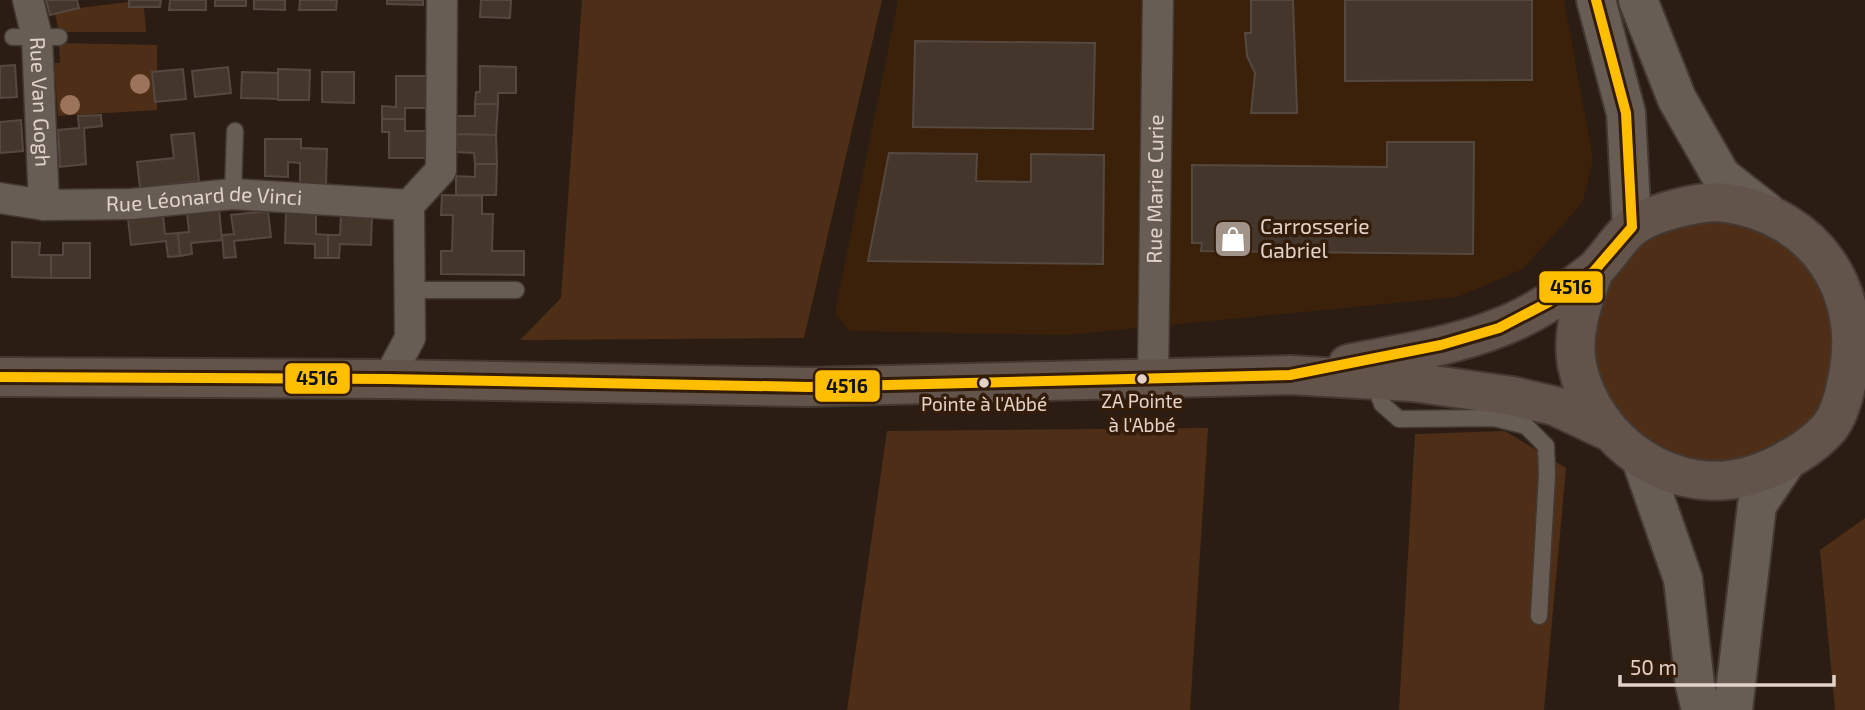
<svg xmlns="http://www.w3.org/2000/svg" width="1865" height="710" viewBox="0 0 1865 710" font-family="'Exo 2',sans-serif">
<rect width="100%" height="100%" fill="#2b1d14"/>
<path fill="#3b200a" d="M898,0H1564L1593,159L1583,202L1523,269L1457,297L1067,335L850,331L835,313Z"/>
<path fill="#4e2e17" d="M582,0H882L804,338L520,340L561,298Z
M129,2L130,7H144L146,32H59L55,14L79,8Z
M59,43L157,45V110L58,116L54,63H60Z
M1743,216L1820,267L1842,357L1814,421L1778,452L1710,468L1644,447L1591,371L1593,301L1652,230Z
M1208,428L1190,710H847L887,431Z
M1505,431L1566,468L1544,710H1399L1415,434Z
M1865,518V710H1835L1820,550Z"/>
<path fill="#45362c" stroke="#544841" stroke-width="2" d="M46,0H77L79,8L50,15Z
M129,0H161L160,7H129Z
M170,0H206V10H169Z
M215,0H246V6H215Z
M254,0H285V10L254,9Z
M300,0H337L336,10H299Z
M387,0H423V5L387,4Z
M481,0H511L510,18L480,17Z
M1251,0H1293L1297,113H1251L1255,73L1247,56L1245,33H1251Z
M1345,0H1532V80L1345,81Z
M915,41L1095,43L1093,129L913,127Z
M15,65L17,97L0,98V66Z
M480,66L516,67V93H498V104H475L476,92H480Z
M228,67L231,93L195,97L192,71Z
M183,69L186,99L155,102L152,72Z
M278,69L310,70L309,100H278Z
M242,72L278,73V99L241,98Z
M322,72H354V103L322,102Z
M396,76H427L426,108H405V119H382V106L396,107Z
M475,104H498L496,135L456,134V116H475Z
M101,115L102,126L84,128L86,164L60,167L58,130L79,128L78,116Z
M382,119H405V131H426V158H389V132H382Z
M21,120L23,151L0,153V122Z
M194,133L199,181L140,188L137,162L174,158L171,135Z
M456,134L496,135L497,164H475L474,153L456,152Z
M265,139H301V148L327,149L326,184H300V163L288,162V177L265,176Z
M1387,142H1474L1473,254L1201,251L1202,243H1192V165L1387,167Z
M889,153L977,154L976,181L1031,182V154L1104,155L1103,264L868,261Z
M475,164H497L496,195H456V176L475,177Z
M442,195L482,196V214H493L492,251H524V275L441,274V251H452L453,215H441Z
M219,209L222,240L191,243L192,254L180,256L178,233L189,232L187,213Z
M268,211L271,237L234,241L236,257L224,258L222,235L234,234L231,215Z
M286,212L316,214V234L328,235V258H315V244L285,243Z
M341,214L372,215L371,245L340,244L339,258H328V235H340Z
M163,215L165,234L178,233L180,256L168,257L166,241L131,245L128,219Z
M12,242L40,243L39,255H51V278L12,277Z
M63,243H90V278H51V255H63Z"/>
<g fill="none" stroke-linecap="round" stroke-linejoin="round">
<g stroke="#443932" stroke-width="19">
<path id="service" d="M13,37H59
M233,194L235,131
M410,290H516
M1374,382L1382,404L1399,419L1494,418L1526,426L1546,446L1547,474L1539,616"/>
</g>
<g stroke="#443932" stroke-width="33">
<g id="minor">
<path id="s1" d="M28,0L37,37L44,205"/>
<path id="s2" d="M0,198L44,205L131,204L233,194L409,205"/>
<path id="s3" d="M1153,378L1158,0"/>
<path d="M388,379L410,338L409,205L441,170L442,0"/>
</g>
</g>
<g stroke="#443932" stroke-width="42">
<path id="tertiary" d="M1596,0L1626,113L1632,227
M1638,0L1677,99L1721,176L1767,212
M1641,459L1683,579L1695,685L1701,710
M1733,710L1757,505L1788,459"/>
</g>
<g stroke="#443932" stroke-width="42">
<path id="secondary" d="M1348,364C1397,354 1451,347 1498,328C1531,316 1564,294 1592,272C1606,261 1615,242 1630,229C1649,213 1702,199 1727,203C1815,216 1865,290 1848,376C1845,392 1839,417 1828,429C1810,449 1780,466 1755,474C1676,501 1593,443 1577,365C1571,332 1583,301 1594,271
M0,377L388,379L808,387L1290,375L1412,382L1512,396L1555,406L1608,431"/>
</g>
<use href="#service" stroke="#675d55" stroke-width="16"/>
<use href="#minor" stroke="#675d55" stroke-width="30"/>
<use href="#tertiary" stroke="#675d55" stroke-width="38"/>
<use href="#secondary" stroke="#62544b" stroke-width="38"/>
<g stroke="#341c0b" stroke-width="16">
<path id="bus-1" d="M0,377L388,379L808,387L1290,375L1441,345L1499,328L1549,302L1594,271L1632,227L1626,113L1596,0"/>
</g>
<use href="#bus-1" stroke="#ffbe00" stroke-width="10"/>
</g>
<g fill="#9b745b">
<circle cx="140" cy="84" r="10"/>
<circle cx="70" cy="105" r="10"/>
</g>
<defs>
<g id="shop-square" transform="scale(2.0125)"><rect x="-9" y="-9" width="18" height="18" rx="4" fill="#a29389" stroke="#341c0b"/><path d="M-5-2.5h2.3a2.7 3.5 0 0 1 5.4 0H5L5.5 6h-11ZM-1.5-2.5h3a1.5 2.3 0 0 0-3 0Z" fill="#fff"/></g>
</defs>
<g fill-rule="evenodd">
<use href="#shop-square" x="1233" y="239"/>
</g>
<g fill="#e2d2c8" stroke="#341c0b" stroke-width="2.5">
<circle cx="1142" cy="379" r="6"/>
<circle cx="984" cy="383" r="6"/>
</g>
<g text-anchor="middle" stroke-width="7" stroke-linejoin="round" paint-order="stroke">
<g font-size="19" fill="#e2d2c8" stroke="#341c0b">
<text x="1142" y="408">ZA Pointe<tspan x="1142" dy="24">à l'Abbé</tspan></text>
<text x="984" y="411">Pointe à l'Abbé</text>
</g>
<g font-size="21" fill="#e2d2c8" stroke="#341c0b">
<text dy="7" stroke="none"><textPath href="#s1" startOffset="103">Rue Van Gogh</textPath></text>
<text dy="7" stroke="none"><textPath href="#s3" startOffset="189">Rue Marie Curie</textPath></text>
<text dy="7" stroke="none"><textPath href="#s2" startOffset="205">Rue Léonard de Vinci</textPath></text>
</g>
<g font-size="21" fill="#e2d2c8" stroke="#341c0b" text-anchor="start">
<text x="1260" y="234">Carrosserie<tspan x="1260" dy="24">Gabriel</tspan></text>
</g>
</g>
<g stroke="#341c0b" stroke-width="2.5">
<rect x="1538" y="270" width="66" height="34" rx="7" fill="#ffbe00"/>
<rect x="284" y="362" width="67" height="33" rx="7" fill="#ffbe00"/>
<rect x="814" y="369" width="67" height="34" rx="7" fill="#ffbe00"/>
</g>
<g font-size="19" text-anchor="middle" font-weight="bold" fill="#111">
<text x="1571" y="294">4516</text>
<text x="317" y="385">4516</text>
<text x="847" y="393">4516</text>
</g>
<path d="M1620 675v10h214v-10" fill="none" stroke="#e2d2c8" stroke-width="3.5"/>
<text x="1630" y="675" font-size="21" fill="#e2d2c8" stroke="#341c0b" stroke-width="5" paint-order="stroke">50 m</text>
</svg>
